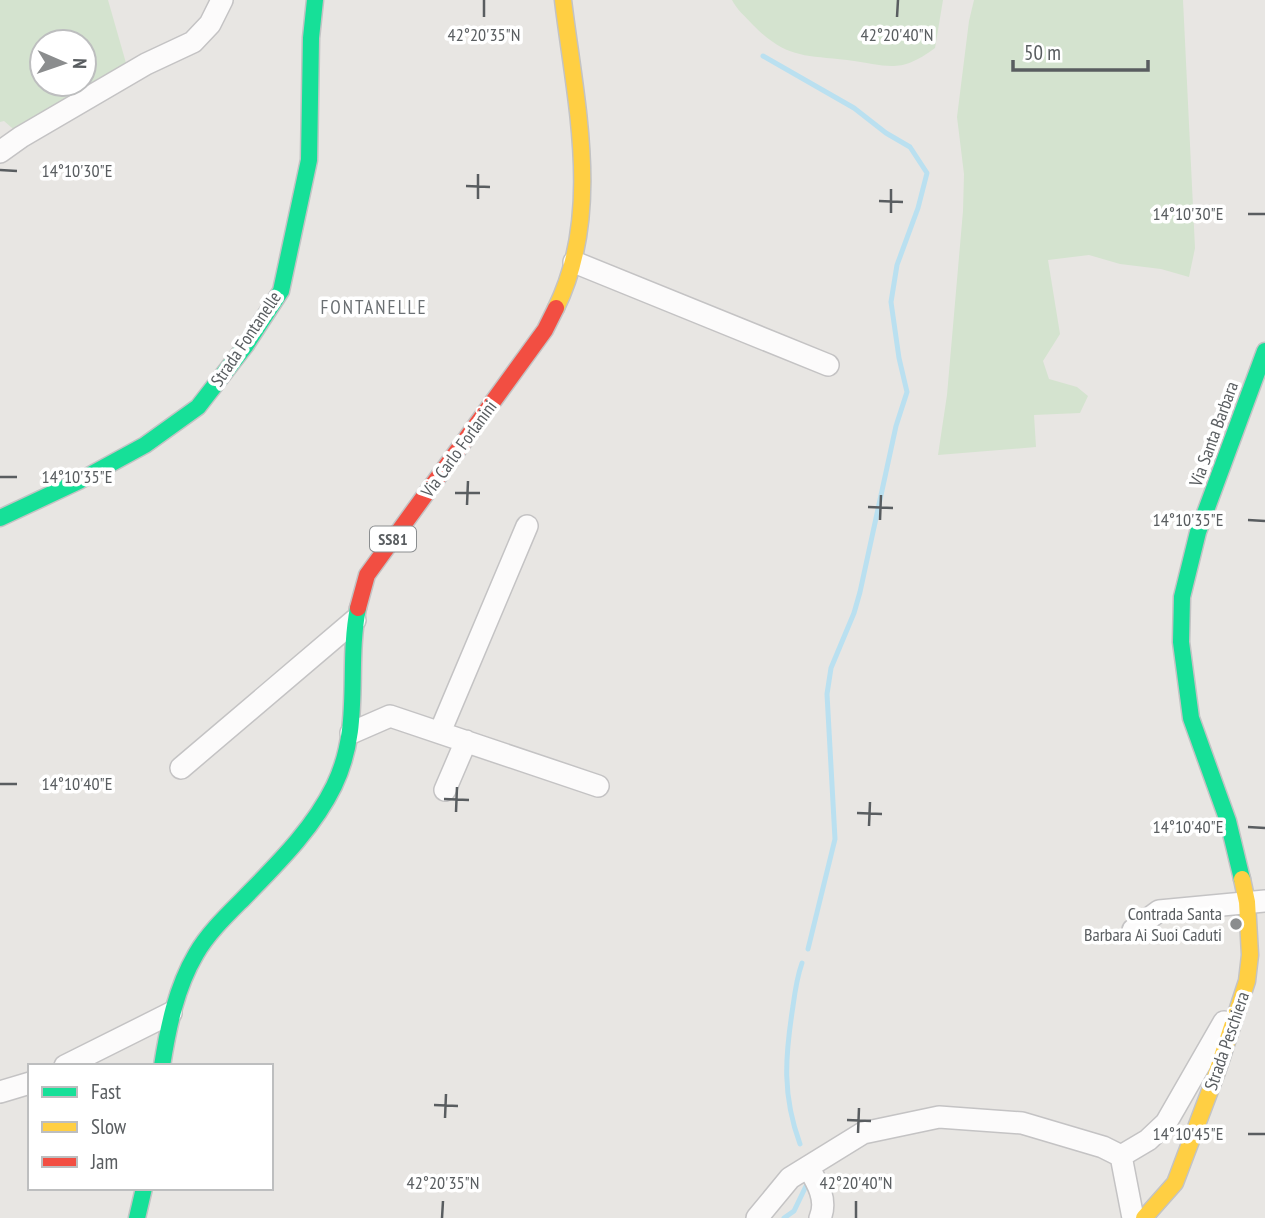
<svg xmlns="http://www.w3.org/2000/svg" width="1265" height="1218" viewBox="0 0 1265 1218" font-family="'PT Sans Narrow',sans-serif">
<rect width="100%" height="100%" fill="#e8e6e3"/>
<path fill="#d4e3cf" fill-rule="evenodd" d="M0,0H108L128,70L19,134L4,121L0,122ZM42,42H84V84H42Z
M732,0H943L935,48C899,75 888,65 847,60C803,55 786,58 753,25C745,16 737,10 732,0Z
M974,0H1183L1195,248L1189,277L1161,269L1120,264L1089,255L1048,260L1060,334L1043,361L1049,379L1077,387L1088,396L1080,413L1034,415L1036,447L938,455L947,395L963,211L964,174L957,117L969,21Z"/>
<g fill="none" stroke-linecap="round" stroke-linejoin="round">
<path stroke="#bae0f0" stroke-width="5" d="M763,56L854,108L886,133L910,147L927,173L918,208L897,265L891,302L899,358L907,392L896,426L860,592L854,613L831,668L827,694L835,839L808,949
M800,1144C782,1095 785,1057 793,1006C795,991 797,977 802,963
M784,1218L794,1211L806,1186"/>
<g stroke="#c4c3c4" stroke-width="24">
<path id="street" d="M0,152L21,137L146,64L193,42L210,24L222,0
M574,262L828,365
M440,732L527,526
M351,733L390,716L598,786
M181,768L355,620
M445,790L466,741
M1133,930L1159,911L1265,901
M65,1066L171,1013
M0,1092L30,1083
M1121,1156L1148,1140L1166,1123L1224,1022
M1121,1156L1133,1218
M808,1167C817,1182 828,1200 820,1218
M757,1218L790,1178L863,1133L939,1117L1022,1123L1103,1147L1121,1156"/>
</g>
<g stroke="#c3c3c4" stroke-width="19">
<path id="fast" d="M0,518L79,481L145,445L198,407L246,345L281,291L309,160L311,38L315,0
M1242,879L1228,821L1191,718L1181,642L1182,597L1198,532L1265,351
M162,1066C168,1028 176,988 196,954C208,933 227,915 244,898C277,864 313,829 334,786C363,726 346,669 358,608
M137,1218L144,1188"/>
</g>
<g stroke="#c3c3c4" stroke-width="19">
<path id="slow" d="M556,308C603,213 575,100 563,0
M1144,1218L1175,1183L1217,1072L1247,981L1250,955L1247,902L1242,879"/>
</g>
<g stroke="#c3c3c4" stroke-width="19">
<path id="jam" d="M358,608L367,575L545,330L556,308"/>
</g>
<use href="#street" stroke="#fcfbfb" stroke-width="21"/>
<use href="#fast" stroke="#16e098" stroke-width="16"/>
<use href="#slow" stroke="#ffcf43" stroke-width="16"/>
<use href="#jam" stroke="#f24e42" stroke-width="16"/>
</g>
<path fill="none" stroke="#595d60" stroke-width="2.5" d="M484,17V0M897,17L898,0M0,170L17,171M466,186L490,187M478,199V174M879,201L903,202M891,213V189M1248,214H1265M0,477H17M455,493H480M467,505L468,481M868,507L893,508M880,520L881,495M1248,520L1265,521M0,784H17M444,799L469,800M456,812L457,787M857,813L882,814M869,826L870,802M1248,827L1265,828M434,1105L458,1106M445,1118L446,1094M847,1120L871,1121M858,1133L859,1108M1248,1134H1265M442,1218L443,1201M856,1218V1201"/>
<circle fill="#8b8d8e" stroke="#fff" stroke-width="2.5" cx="1236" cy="924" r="7"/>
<g text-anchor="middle" stroke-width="7" stroke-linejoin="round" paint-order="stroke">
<rect fill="#fff" stroke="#8b8e90" stroke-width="2" x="370" y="526.5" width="46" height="25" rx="5"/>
<g font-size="16" font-weight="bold" fill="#595d60">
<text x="393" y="545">SS81</text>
</g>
<g font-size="18" fill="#595d60" stroke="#fff">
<text transform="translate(246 339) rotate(-56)" y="6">Strada Fontanelle</text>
<text transform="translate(1214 434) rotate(-70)" y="6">Via Santa Barbara</text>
<text transform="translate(459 449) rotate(-54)" y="6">Via Carlo Forlanini</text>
<text transform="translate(1227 1041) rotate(-71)" y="6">Strada Peschiera</text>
</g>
<g font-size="18" fill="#595d60" stroke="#fff" text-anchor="end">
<text x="1222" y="920">Contrada Santa<tspan x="1222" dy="21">Barbara Ai Suoi Caduti</tspan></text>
</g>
<g font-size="19" letter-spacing="2" fill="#6a6f72" stroke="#fff">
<text x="374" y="314">FONTANELLE</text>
</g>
</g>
<g font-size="18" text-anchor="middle" fill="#595d60" stroke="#fff" stroke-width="7" stroke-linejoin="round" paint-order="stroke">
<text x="484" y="41">42°20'35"N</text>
<text x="897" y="41">42°20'40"N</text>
<text x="77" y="177">14°10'30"E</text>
<text x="1188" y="220">14°10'30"E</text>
<text x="77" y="483">14°10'35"E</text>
<text x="1188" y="526">14°10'35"E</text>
<text x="77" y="790">14°10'40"E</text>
<text x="1188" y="833">14°10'40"E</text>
<text x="1188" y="1140">14°10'45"E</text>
<text x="443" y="1189">42°20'35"N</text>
<text x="856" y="1189">42°20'40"N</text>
</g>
<rect x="28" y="1064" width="245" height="126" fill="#ffffff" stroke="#bdbebf" stroke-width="2"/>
<rect x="42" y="1087" width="35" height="10" fill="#16e098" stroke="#bdbebf" stroke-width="2"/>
<text x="91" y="1099" font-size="21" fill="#595d60">Fast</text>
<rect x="42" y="1122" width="35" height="10" fill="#ffcf43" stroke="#bdbebf" stroke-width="2"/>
<text x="91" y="1134" font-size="21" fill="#595d60">Slow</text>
<rect x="42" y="1157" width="35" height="10" fill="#f24e42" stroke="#bdbebf" stroke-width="2"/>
<text x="91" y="1169" font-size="21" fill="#595d60">Jam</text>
<g transform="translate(63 63) rotate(92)"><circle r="33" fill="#ffffff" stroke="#bdbebf" stroke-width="2"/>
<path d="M0-5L12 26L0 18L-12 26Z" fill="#8b8d8e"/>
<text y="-10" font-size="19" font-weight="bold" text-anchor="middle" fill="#595d60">N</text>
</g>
<path d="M1013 60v10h135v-10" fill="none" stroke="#595d60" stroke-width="3.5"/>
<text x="1024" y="60" font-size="21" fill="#595d60" stroke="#ffffff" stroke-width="5" paint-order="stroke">50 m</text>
</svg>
